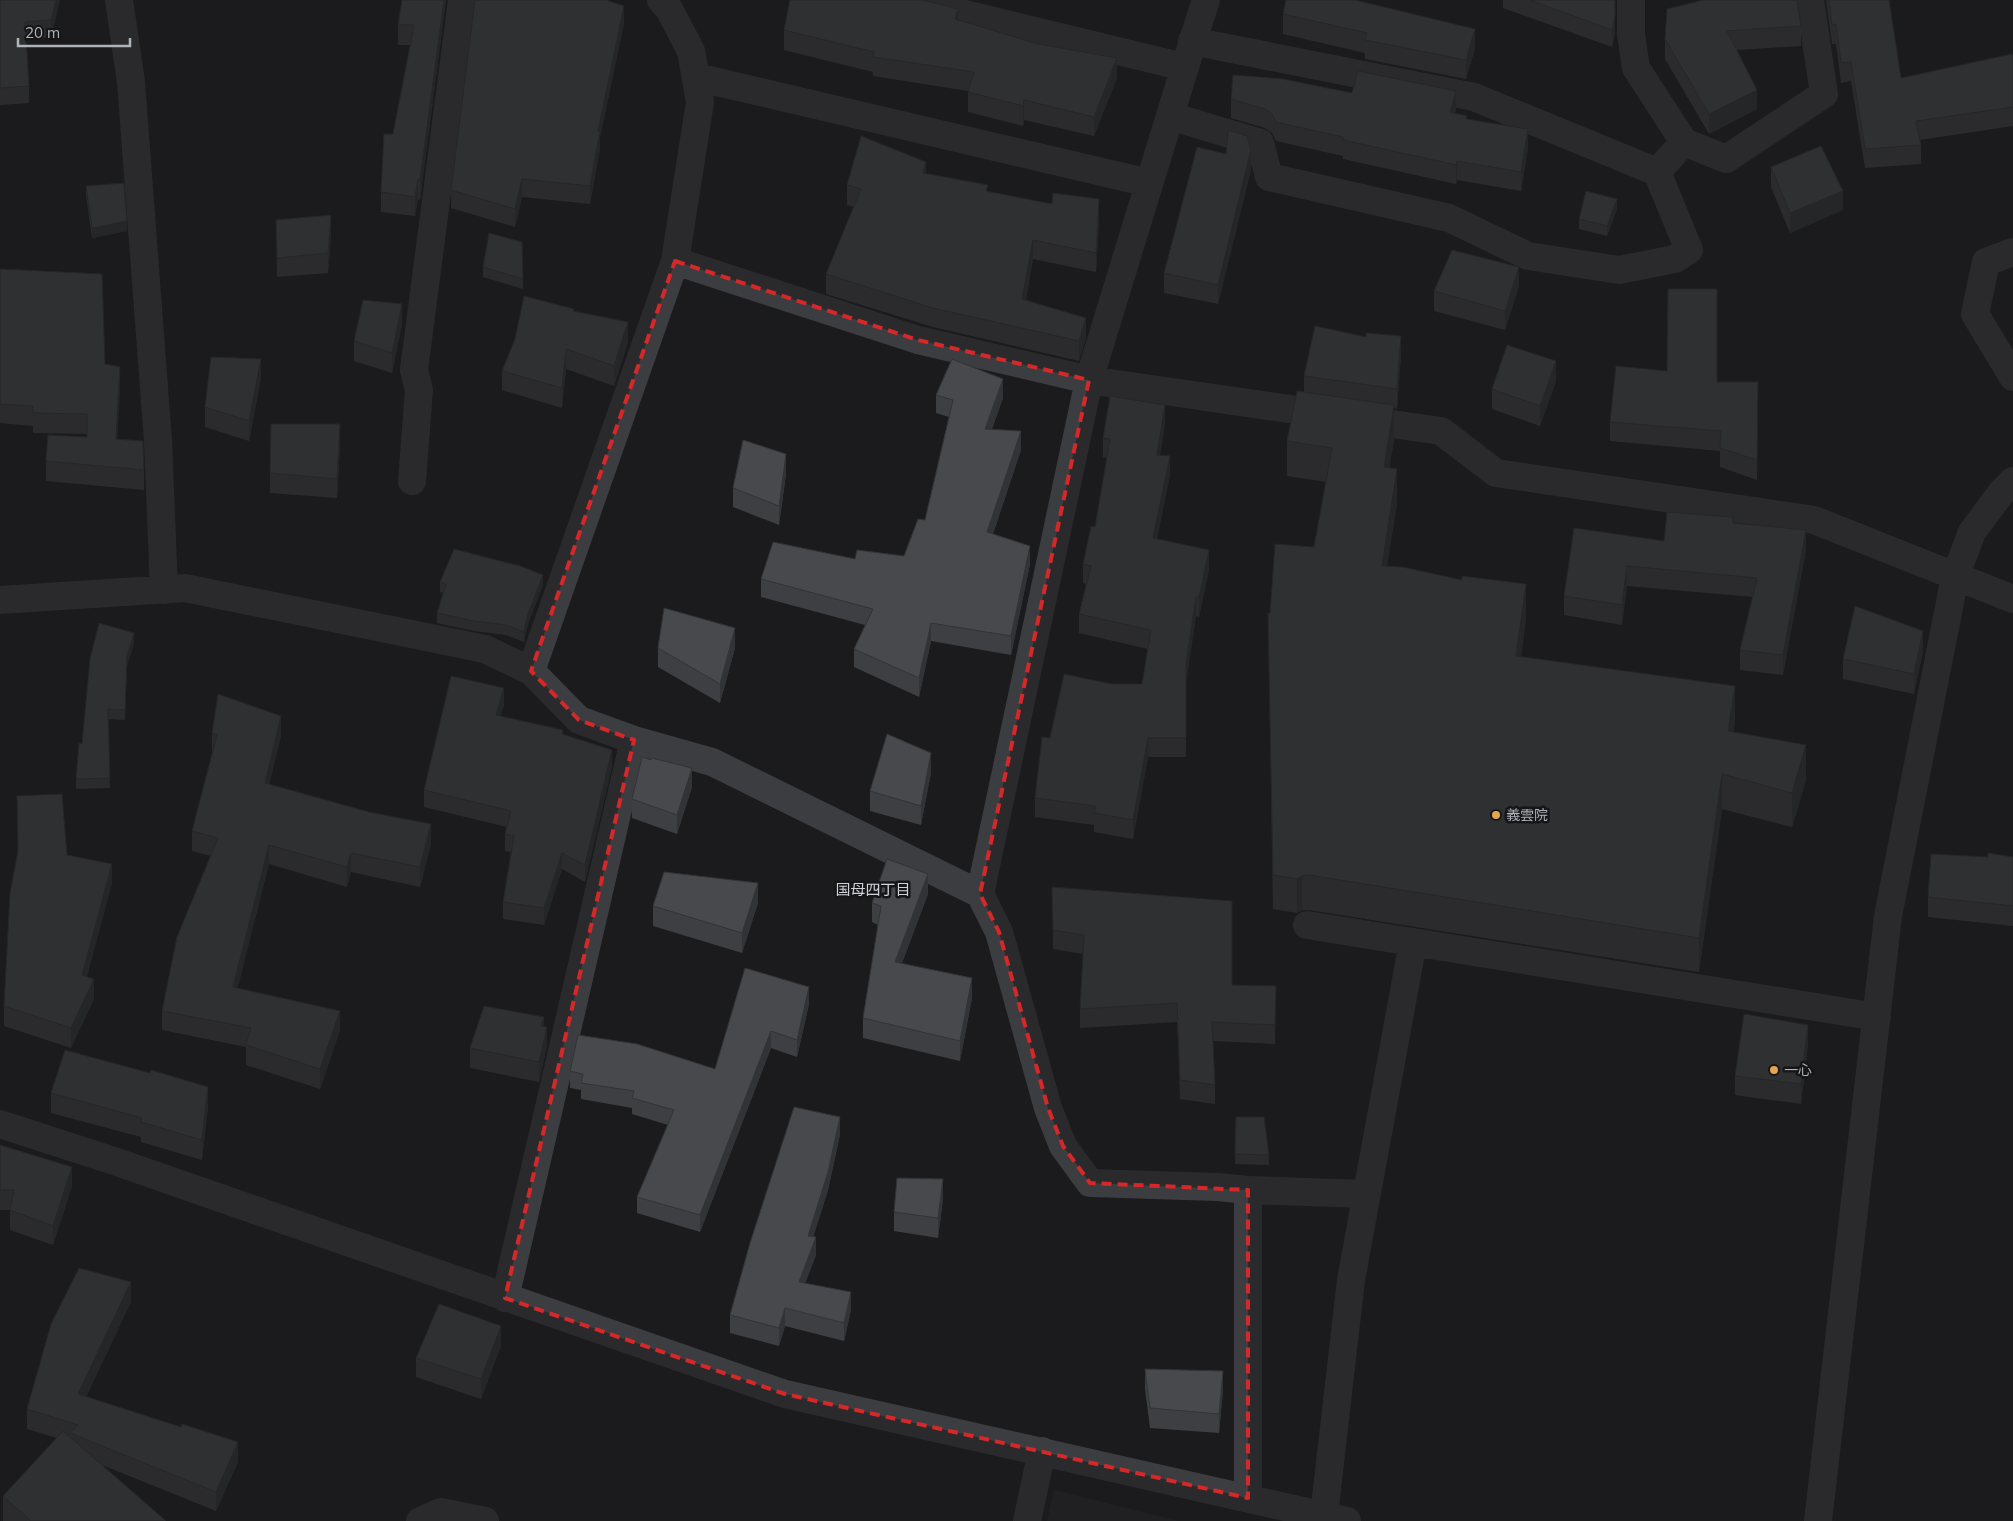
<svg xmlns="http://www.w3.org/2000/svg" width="2013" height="1521" viewBox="0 0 2013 1521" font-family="Mulish,'Noto Sans JP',sans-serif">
<rect width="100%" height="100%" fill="#1b1b1d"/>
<path fill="#27272a" d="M1054,1490L1179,1521H1047Z"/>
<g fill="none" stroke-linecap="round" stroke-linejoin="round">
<path stroke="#3c3d41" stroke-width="28" d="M119,0L131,82L158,441L164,590
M907,0L1184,67
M1631,0V34L1636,68L1684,142L1657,172
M696,77L1149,183
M1170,116L1260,143L1269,177L1449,218L1528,256L1619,270L1675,259L1689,250L1657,172L1474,97L1192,41
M1684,142L1726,159L1824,94L1810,0
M2013,252L1986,262L1975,314L2013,377
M675,261L918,340L1089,380L1441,431L1496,473L1814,520L2013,599
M412,481L419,390L414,370L462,0
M0,600L185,588L485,649L531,671L579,720L634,740L712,762L980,894L999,932L1048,1108L1063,1146L1090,1183L1218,1187L1248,1190V1498
M531,671L675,261L700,102L691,51L669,9L661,0
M980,894L1089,380L1196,31L1206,0
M1307,925L1877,1017
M0,1124L114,1161L785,1394L1347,1521
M1248,1190L1366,1194
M505,1298L634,740
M1324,1515L1351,1280L1413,942
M420,1521L441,1512L485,1521
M1027,1521L1042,1451
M1818,1521L1888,916L1955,577L1972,532L2001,493L2013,481"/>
</g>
<path fill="#3e3f42" d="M0,0H60L51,37L26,40L29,86V103L0,105Z
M446,0L420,200L418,199L415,216L381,212V192L411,45H398V25Z
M1503,0H1615V33L1612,47L1503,8Z
M1826,0H1889L1901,78L2013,59V126L1920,140L1921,145V164L1865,168L1851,81L1841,83L1836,44H1832Z
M1667,9L1801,26V46L1737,50L1757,109L1709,134L1665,59V39Z
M1283,14L1475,48L1466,79L1365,59V53L1283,34Z
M958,20L1117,78L1094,136L1024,120L1023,126L968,112V91L873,76V72L784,50V30Z
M624,24L600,137V149L590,204L522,197L515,227L451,208V190Z
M1352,93L1456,109L1455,113L1528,148L1521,191L1457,180L1456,184L1343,159V156L1276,141L1272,133L1265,128L1231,118V99Z
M1226,154L1251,170L1218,304L1164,293V273Z
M1771,167L1843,210L1790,233L1771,187Z
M926,173L988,192L1099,219L1096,272L1033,259L1026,300L1086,338L1079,361L933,327L826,294V274L854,207L847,205V185Z
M86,186L127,231L92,238L86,196Z
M1617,209L1607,236L1579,229V219Z
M276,220L331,235L328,273L277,277Z
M522,242L523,289L483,277V267Z
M0,269L105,364L120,387L117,439L144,470V490L46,481V461L87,437V434L33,433V426L0,423Z
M1519,286L1505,330L1434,311V291Z
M574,311L628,342L614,386L566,369L562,408L502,390V371Z
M402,324L392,373L354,361V341Z
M1401,356L1397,409L1394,408V440L1389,467L1397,503L1387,566L1526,619L1521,657L1735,721L1733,732L1806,780L1792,827L1722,809L1699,972L1309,910H1302L1297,913L1273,909L1268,613H1270L1314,547L1326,482L1287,476V441L1304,392V376Z
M261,378L249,441L205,427V407Z
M1556,381L1540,426L1492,409V389Z
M1717,382H1758L1757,480L1720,467V451L1610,441V422Z
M936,395L1003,398L992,429L1021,450L993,534L1030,564L1011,655L931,641L919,697L854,667V649L865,625L761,597V579L855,559L904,556L925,520L949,417L936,413Z
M1165,424L1160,455L1170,475L1157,539L1209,569L1199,617L1196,616L1186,683V757H1148L1133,839L1094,832V825L1035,817V798L1050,738L1111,684H1142L1148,649L1079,633V614L1086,584L1083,583V564L1095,527L1107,458L1103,457V438Z
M340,444L337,498L270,493V473Z
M786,474L779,525L733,507V488Z
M1733,523L1806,550L1783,675L1740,670V650L1753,597L1627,586L1622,625L1564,615V596L1664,541Z
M440,582L543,585L528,624L524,642L506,635L474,631L437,623V613L443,593L440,592Z
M134,643L127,666L125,720L108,719L110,788L76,789V779L82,744Z
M658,648H735L720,703L658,667Z
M1923,651L1914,694L1843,679V659Z
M504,705L500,716L563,735L612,767L585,882L562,869L544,925L503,919V902L511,852L505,851V834L507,827L424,807V790Z
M212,733L281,736L269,784L431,844L420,887L351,872L347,887L269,864L237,988L340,1030L320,1089L246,1065V1047L162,1030V1011L211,856L192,851V831L212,753Z
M651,760L692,787L677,834L632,818V799Z
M931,773L921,825L870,811V791Z
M67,855L112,883L87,976L94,999L71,1048L4,1026V1006Z
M1988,857H2013V926L1928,917V897Z
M1052,887L1232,985L1276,986L1275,1044L1213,1041L1215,1085V1104L1180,1099L1177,1022L1080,1028V1009L1083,954L1053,949Z
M928,894L902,963L972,998L960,1061L863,1038V1018L878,925L872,922V903Z
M758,903L742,953L653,926V906Z
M809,1004L797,1057L771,1048L700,1232L637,1213V1197L668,1125L632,1114V1108L581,1099V1090L570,1088V1071L715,1069Z
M544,1026L547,1046L539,1082L470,1068V1048Z
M1808,1045L1801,1104L1735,1095V1076Z
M51,1093L208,1107L202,1160L141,1142V1137L51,1113Z
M1236,1117L1269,1155V1165L1235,1164Z
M840,1135L828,1190L813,1237L816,1255L805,1283L851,1310L844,1341L785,1326L779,1346L730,1333V1315Z
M0,1145L72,1186L53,1245L10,1230V1210H0Z
M943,1199L938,1238L894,1231V1212Z
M131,1302L86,1397L238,1462L216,1511L102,1465L166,1521H3V1496L57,1438L27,1429V1409Z
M501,1346L481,1399L416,1377V1358Z
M1145,1369L1223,1390L1219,1433L1150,1428L1145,1389Z"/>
<path fill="#323336" d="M56,0H60L51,37V20Z
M444,0H446L420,200V180Z
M624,6V24L600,137V149L590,204V186L598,131Z
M958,9V29L955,19Z
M1615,16V33L1612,47V30Z
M1475,29V48L1466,79V60Z
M1117,58V78L1094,136V117Z
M1757,90V109L1709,134V114Z
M1456,91V109L1450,131V112Z
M1024,100V120L1023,126V106Z
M1528,129V148L1521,191V172Z
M1251,150V170L1218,304V285Z
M1457,161V180L1456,184V165Z
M926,162V182L923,173Z
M418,179V199L415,216V197Z
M522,179V197L515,227V209Z
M1843,191V210L1790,233V213Z
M1099,199V219L1096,272V253Z
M1617,199V209L1607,236V226Z
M331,215V235L328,273V253Z
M127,221V231L92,238V228Z
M1033,240V259L1022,319V299Z
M1519,267V286L1505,330V311Z
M402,304V324L392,373V353Z
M1086,318V338L1079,361V341Z
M628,322V342L614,386V366Z
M1401,336V356L1397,409V389Z
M566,349V369L562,408V388Z
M261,359V378L249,441V421Z
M1556,361V381L1540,426V406Z
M120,367V387L116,459V439Z
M1003,379V398L985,447V429Z
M1165,405V424L1157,474V455Z
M1394,405V440L1384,501V467Z
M340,424V444L337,498V479Z
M1021,431V450L987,551V532Z
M786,454V474L779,525V506Z
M1170,456V475L1153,557V538Z
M1397,469V503L1382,600V566Z
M1806,530V550L1783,675V655Z
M1030,546V564L1011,655V636Z
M1209,550V569L1199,617V597Z
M1627,566V586L1622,625V605Z
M543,575V585L528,624L524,642V632L528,614Z
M1526,584V619L1516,690V656Z
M1196,597V616L1186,683V757V664Z
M931,623V641L919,697V678Z
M735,628V648L720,703V684Z
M1923,631V651L1914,694V674Z
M134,633V643L127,666L125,720L127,656Z
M1735,686V721L1728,766V731Z
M504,688V705L496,732V715Z
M281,716V736L265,803V783Z
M1148,738V757L1133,839V820Z
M1806,745V780L1792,827V793Z
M612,750V767L585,882V865Z
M931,753V773L921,825V806Z
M692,768V787L677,834V815Z
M1722,774V809L1699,972V938Z
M431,824V844L420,887V867Z
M269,845V864L233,1007V987Z
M351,853V872L347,887V867Z
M562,853V869L544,925V908Z
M112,864V883L82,995V975Z
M928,874V894L895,981V962Z
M1302,876V910L1297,913V879Z
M758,883V903L742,953V933Z
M972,978V998L960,1061V1041Z
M94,979V999L71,1048V1028Z
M809,987V1004L797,1057V1040Z
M340,1011V1030L320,1089V1069Z
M544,1017V1037L541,1026Z
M1808,1025V1045L1801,1104V1084Z
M547,1027V1046L539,1082V1062Z
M771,1031V1048L700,1232V1215Z
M208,1087V1107L202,1160V1140Z
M840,1117V1135L828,1190L808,1254V1236Z
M72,1167V1186L53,1245V1226Z
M943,1179V1199L938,1238V1218Z
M816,1237V1255L799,1300V1282Z
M131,1282V1302L78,1414V1394Z
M851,1292V1310L844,1341V1323Z
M785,1308V1326L779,1346V1328Z
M501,1326V1346L481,1399V1379Z
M1223,1371V1390L1219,1433V1414Z
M238,1442V1462L216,1511V1492Z"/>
<path fill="#48494d" stroke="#323336" d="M0,0H56L51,20L25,22L29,86L0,88Z
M402,0H444L420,180L418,179L415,197L381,192L384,134H393L414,25H398Z
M475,0H606L624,6L598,131H600L590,186L522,179L515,209L451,190Z
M790,0H922L958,9L955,19L1038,44L1117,58L1094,117L1024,100L1023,106L968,92L974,72L873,57L874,52L784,30Z
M1286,0H1355L1475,29L1466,60L1365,40L1367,33L1283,14Z
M1530,0H1615V16L1612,30Z
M1703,0H1797L1801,26L1727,31L1757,90L1709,114L1665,39L1667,9Z
M1829,0H1889L1901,78L2012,54L2013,59V107L1916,121L1921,145L1865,149L1851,62L1841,63L1836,24L1832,25Z
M1358,71L1456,91L1450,112L1467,116L1466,119L1528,129L1521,172L1457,161L1456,165L1343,140V137L1276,122L1272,114L1265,109L1231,99L1233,75L1283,79L1352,93Z
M1228,130L1247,136L1251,150L1218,285L1164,273L1197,147L1226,154Z
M861,136L926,162L923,173L988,185L986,191L1052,204L1053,193L1099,199L1096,253L1033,240L1022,299L1086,318L1079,341L933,308L826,274L861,189L847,185Z
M1821,146L1843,191L1790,213L1771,167Z
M124,183L127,221L92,228L86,186Z
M1586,191L1617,199L1607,226L1579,219Z
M331,215L328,253L277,258L276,220Z
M489,233L522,242L523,279L483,267Z
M1452,250L1519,267L1505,311L1434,291Z
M0,269L102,274L105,364L120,367L116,439L143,441L144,470L46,461L48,435L87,437V414L33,413V406L0,404Z
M1668,289H1717V382H1758L1757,460L1720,448L1721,431L1610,422L1616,366L1667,371Z
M524,296L574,309L573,311L628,322L614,366L566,349L562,388L502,371L515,339Z
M363,300L402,304L392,353L354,341Z
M1315,326L1366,337V333L1401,336L1397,389L1304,376Z
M1507,345L1556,361L1540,406L1492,389Z
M211,357L261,359L249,421L205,407Z
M952,359L1003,379L985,429L1021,431L987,532L1030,546L1011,636L931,623L919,678L854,649L873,609L761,579L773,542L855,559L857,550L904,556L918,519L925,520L953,400L936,395Z
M1297,391L1394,405L1384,467L1397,469L1382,566L1403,567L1462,580V576L1526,584L1516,656L1735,686L1728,731L1806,745L1792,793L1722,774L1699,938L1309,875L1302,876L1297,879L1273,875L1268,613H1270L1275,544L1314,547L1332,448L1287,441Z
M1110,396L1165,405L1157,455L1170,456L1153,538L1209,550L1199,597H1196L1186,664V738H1148L1133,820L1094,813L1096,806L1035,798L1042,737L1050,738L1064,674L1111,684H1142L1151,630L1079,614L1091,566L1083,564L1091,526L1095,527L1110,439L1103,438Z
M271,424H340L337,479L270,473Z
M743,440L786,454L779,506L733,488Z
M1667,512L1733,517V523L1806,530L1783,655L1740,650L1757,578L1627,566L1622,605L1564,596L1574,528L1664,541Z
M454,549L520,566L543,575L528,614L524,632L506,625L474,621L437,613L446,584L440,582Z
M1855,606L1923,631L1914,674L1843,659Z
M664,608L735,628L720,684L658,648Z
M99,623L134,633L127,656L125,710L108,709L110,778L76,779L79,743L82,744L90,659Z
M451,676L504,688L496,715L563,730L562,734L612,750L585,865L562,853L544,908L503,902L514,836L505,834L511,811L424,790Z
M218,694L281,716L265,783L369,812L431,824L420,867L351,853L347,867L269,845L233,987L340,1011L320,1069L246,1045L251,1028L162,1011L177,937L218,838L192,831L217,735L212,733Z
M887,734L931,753L921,806L870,791Z
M642,757L651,760L652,758L692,768L677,815L632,799Z
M62,794L67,855L112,864L82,975L94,979L71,1028L4,1006L10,893L18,851L17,796Z
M1988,853L2013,857V906L1928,897L1931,854L1988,857Z
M887,859L928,874L895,962L972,978L960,1041L863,1018L881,906L872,903Z
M664,872L758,883L742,933L653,906Z
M1052,887L1232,901V985L1276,986L1275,1025L1212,1022L1215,1085L1180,1080L1177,1003L1080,1009L1084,935L1053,930Z
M745,968L809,987L797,1040L771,1031L700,1215L637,1197L674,1110L632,1098L634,1091L581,1083L583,1074L570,1071L578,1035L637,1044L715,1069Z
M484,1006L544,1017L541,1026L547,1027L539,1062L470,1048Z
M1744,1014L1808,1025L1801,1084L1735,1076Z
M65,1050L150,1073L151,1070L208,1087L202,1140L141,1122L142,1118L51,1093Z
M794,1107L840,1117L828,1172L808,1236L816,1237L799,1282L851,1292L844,1323L785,1308L779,1328L730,1315L750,1243Z
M1236,1117H1264L1269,1155L1235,1154Z
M0,1145L72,1167L53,1226L10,1210L14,1190H0Z
M897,1178L943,1179L938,1218L894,1212Z
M79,1268L131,1282L78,1394L181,1427L182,1424L238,1442L216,1492L70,1433L78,1425L27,1409L51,1324Z
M439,1304L501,1326L481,1379L416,1358Z
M1145,1369L1223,1371L1219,1414L1150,1408Z
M63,1431L166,1521H31L3,1496Z"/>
<path d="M0 0H2013V1521H0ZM675,261L918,340L1089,380L980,894L999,932L1048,1108L1063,1146L1090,1183L1248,1190V1498L785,1394L505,1298L634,740L579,720L531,671Z" fill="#1b1b1d" fill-opacity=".55" fill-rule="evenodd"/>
<path fill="none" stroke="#d62828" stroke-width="4" stroke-dasharray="10 6" stroke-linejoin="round" d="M675,261L918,340L1089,380L980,894L999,932L1048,1108L1063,1146L1090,1183L1248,1190V1498L785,1394L505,1298L634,740L579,720L531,671Z"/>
<g fill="#e2a74e" stroke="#161618" stroke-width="2">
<circle cx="1496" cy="815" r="5"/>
<circle cx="1774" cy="1070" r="5"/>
</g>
<g text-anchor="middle" stroke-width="5" stroke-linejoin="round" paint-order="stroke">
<g font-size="14" fill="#afb3bb" stroke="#161618" text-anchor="start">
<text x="1506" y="820">義雲院</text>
<text x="1784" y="1075">一心</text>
</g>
<g font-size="15" fill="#cfd2d7" stroke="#161618">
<text x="873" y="895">国母四丁目</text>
</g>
</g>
<path d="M18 38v8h112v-8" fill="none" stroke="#afb3bb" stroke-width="2.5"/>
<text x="25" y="38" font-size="15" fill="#afb3bb" stroke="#161618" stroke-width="4" paint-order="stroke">20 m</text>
</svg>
